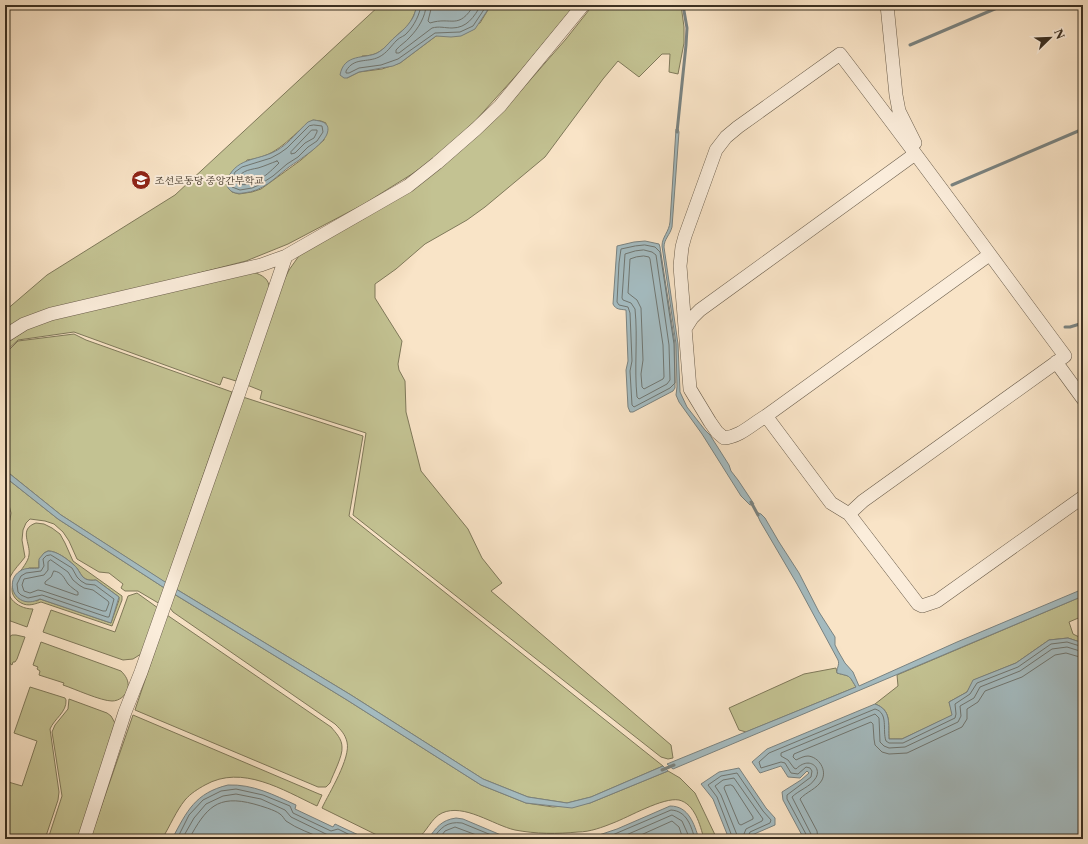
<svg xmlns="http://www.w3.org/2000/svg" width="1088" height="844" viewBox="0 0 1088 844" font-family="'Libre Caslon Text','Noto Serif KR',serif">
<rect width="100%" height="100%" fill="#f9e4c7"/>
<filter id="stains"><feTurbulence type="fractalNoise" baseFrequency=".005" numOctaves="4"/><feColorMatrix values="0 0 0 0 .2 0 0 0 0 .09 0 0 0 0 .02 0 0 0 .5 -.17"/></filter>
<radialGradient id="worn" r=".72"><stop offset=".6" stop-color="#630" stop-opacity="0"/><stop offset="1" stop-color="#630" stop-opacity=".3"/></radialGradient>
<path fill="#c3c292" stroke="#7f795a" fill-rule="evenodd" d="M380,5H418C416,9 415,13 413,17C408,28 402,30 394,38C383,49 379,56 362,56L347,78L359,72L382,69L400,63L436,36L480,23L491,5H575L522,69L476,120L439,155L412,174L364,204L288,244L246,261L195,274L5,330V311L47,275L175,195ZM313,120L321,121L326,123L324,140L301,160L261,189L252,192L239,194L232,192L229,189L247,160C280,156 288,137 313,120Z
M593,5H681L684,27V43L678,74L669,72L670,54H662L639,77L618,61L603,79L545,157L485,207L467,220L425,244L396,269L375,284V298L402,341L398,364L399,370L405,381L406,412L421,471L468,529L482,558L502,583L491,591L671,745L673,758L668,759L661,757L353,515L366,433L260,399L262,391L247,385L281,286L289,270L301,253L365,218L504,110L566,39Z
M253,272C262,275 270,279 269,289L236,381L223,377L220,385L74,332L18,340L5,352V344L37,323Z
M74,334L86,340L232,392L166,583L61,515L5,470V354L18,341Z
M243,397L363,436L349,516L663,766L591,797L567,803L528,797L483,779L351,695L176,589Z
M5,477L58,519L166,589L160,604L138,591H125L121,588L123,584L109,573L99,572L77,559L69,541L63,532L54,524L45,521L30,519L26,523L23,530L22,540L25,557C20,564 14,569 10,577C1,594 16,609 33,609L27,627L5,619V528L10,520L11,513L9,505L5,499Z
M36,523L44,524L52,528L60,534L65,543L73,561L122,596V600L112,626L41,602C32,605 26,607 18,601C0,586 28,568 29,555C31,544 18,529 36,523ZM48,551C57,551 67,559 74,565C82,572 80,582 96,580L119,597V600L111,623L40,599L37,601L15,594L13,583L15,578L29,568H39V561L44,553Z
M137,593L158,608L141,654L133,659L123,660L43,632L51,610L115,632L128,596Z
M174,594L347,700L481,785L526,803L553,807L590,803L668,771L680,778L695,793L717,839H704C700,825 695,804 679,800C663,797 629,817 613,823C603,827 590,832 578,832C557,834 536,834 515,830C493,825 464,803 442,813C431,818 427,832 417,839H385L322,808C329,793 351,758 347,742C345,734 341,730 335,724L173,612L170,608Z
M1083,596V616L1069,622L1073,634L1083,639V643L1068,638L1049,640L1016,663L974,680L967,692L949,702L953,715L902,739H889C888,724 892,710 875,704L898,686L897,675Z
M167,615L331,727C336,733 342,739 342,747C343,756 333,774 330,783L326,787H318L135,710Z
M12,635H16L25,637L17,659L15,662H13L12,665L5,660V640Z
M41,642L121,671C126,676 129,681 128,688C126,696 119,701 112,701C101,701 75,689 63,685L64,683L39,675L40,671L37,669L38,667L33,665Z
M836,668L837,673C852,677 848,674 856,687L746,732L739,730L729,708L804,674Z
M30,687L65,698L66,700C67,712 54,719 50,729L59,792L58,800L45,839H5V781L22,786L37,741L14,733Z
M69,699L107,713L111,716L115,723L78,839H48L62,796L52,732L55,725L68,709Z
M133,715L319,794L322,795L317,806C283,790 242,764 205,785C198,789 191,793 185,800C176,811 170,826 162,839H90Z"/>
<path fill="#a4bbc0" stroke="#7a8381" d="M418,5H491L475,29L461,36L451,37L436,36L400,63L393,66L359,72L347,78H344L340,75C344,53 365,59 377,53C385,49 389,42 395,37C402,31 407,27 412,19C415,15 415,9 418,5Z
M313,120C322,121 331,123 327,134C323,145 299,160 289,167C273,179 264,191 243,193C238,194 232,193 229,189C226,186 226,181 228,178C238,156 261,161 279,149C290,142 298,131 308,122Z
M676,129H678L679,132L672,227C670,235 664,239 664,247L678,344L680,392L687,407L705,430L710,435L729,465L731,471L738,480L754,504L750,505L741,496L702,434L679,402L676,395L677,387L676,344L662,246C662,237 669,232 670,222Z
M645,241L659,244L660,247L675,344V388L673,391L633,412H630L628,407L626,370L628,361L626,310C620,309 616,310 613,304L617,246L634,242Z
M5,470L61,515L176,589L351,695L483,779L528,797L567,803L591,797L663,766L668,771L590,803L572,808L526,803L481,785L347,700L166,589L58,519L5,477Z
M756,512L761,514L765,518L779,542L799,573L819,612L835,637V645L838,651L845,663L853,672L859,686L957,642L1083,589V596L673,769L667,764L856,687C848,674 851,677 837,673C836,669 840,665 838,660L797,584L760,521Z
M48,551C57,551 67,559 74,565C82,572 80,582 96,580L119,597L111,623L40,599C16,611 3,582 20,571C26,567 33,569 39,568V559L44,553Z
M1068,638L1083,643V839H804L783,800L782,792L801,780L809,773L807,771L800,778L788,777L781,766L760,773L752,762L767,749L875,704C892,710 888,724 889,739H902L952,715L949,702L967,692L973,680L1016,663L1049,640Z
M739,768L766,808L775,818V825L752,835L751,839H729L713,799L701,784L719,772Z
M228,785C253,784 274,795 296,805L295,809L333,827L335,824L367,839H172C187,811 195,793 228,785Z
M670,806C689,806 694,824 699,839H587L617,829Z
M456,818L463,819L501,835L519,839H428C436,828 441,820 456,818Z"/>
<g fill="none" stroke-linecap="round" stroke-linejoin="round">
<path stroke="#707671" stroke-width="1" d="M421,5C420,14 414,26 407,33C405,36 400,37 397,40C391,46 387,53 379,57C367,63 354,57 346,71V73H349L359,68L381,65L398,59L435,33L460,32L473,26L487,5
M426,5C426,16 418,29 410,37C406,42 400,45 396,50V53H399L432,28C439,26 445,28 452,28C467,28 474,17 481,5
M432,5L428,21L430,23C452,16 458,31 474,5
M314,125L322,126L323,132L317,141L308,147L298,157L287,164L273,176L259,185L252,188L240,190L232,187L231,181L235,172L242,167L271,158L280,153L287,148L309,126Z
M312,130H317V132L314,138L305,143L295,153L291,154V152Z
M277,161L279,163C269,173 252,190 236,183C239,171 248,170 258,168C265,166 271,163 277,161Z
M645,245L655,247L660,252L674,344L675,383L670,388L634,407L632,405L630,371L632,361L630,313L628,307L619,305L617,302L619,263L621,249L635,246Z
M644,250L652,252L656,255L669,345L670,380L667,384L639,399L637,397C634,368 638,338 635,309L631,303L623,300L622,298L625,254L635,251Z
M644,256L649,257L650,259L663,345L664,377L663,379L644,389L642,387L641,374L643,360L641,308L637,300L628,293L630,259L636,257Z
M51,555L72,568L77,577L81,581L86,584L95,585L114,599L109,617H107L42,595L28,598L21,595L18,592L17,584L21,576L26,573L41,571L44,566L43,559L46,556Z
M51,560L68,572L73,580L79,585L84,588L93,590L108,601L109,603L106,611H103L43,591L38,590L30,593L24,591L22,585L24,579L44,575L48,570V562Z
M54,571C62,572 64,578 68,584C71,587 75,590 78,592V595H76L45,584V582L51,577Z
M731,785L733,786L753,817V819L741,825L739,824L724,788L725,786Z
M177,839L189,815L203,800L221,791L236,789L263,795L290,806L293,813L331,831L338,829L358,839
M182,839L194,818L206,804L223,796L236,794L261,799L285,810L291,817L328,835H338L346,839
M189,839C206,808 217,794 254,804C261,806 275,810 280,814C283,816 284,819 286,821C297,829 311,833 323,839
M433,839C440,828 447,821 462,823L501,839
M439,839L445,831L455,827L487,839
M603,839L671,810C687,811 691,826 695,839
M617,839L672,815L682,821L690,839
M632,839L672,821L679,827L683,839
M733,839L717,797L708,785L721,776L737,773L763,811L771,820L770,823L750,832L747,839
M738,839L737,835L721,795L715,786L723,780L734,778L763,819L762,821L746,829L742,839
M807,839V836L787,799V795L811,777L812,771L810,768L806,767L798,774L791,773L785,763L781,762L761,768L759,762L769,753L875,709C889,713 882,730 886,741L889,743H903L955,718L956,714L955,704L970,694L977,683L1018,667L1051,644L1067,642L1083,647
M812,839L811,834L792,797C799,790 810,787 815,779C823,769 810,755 796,769L794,768L788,760L781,756V753L875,714L879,718L880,742L884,746L889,748L905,747L958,722L961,716L960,706L974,698L980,687L1020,671L1052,649L1067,647L1083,652
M818,839L817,831L800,799C806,792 817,789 822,780C827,770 819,757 808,756C804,756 800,758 796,760L793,757L794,754L871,722L873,724L874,739L875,745L882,752L889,754L907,753L962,727L967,719V709L978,702L985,691L1022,677L1055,655L1066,653L1083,658"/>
<path stroke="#7a8381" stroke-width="3" d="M910,45L1004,5
M677,132L686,45L687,28L683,5
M952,185L1083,129
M1065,327H1070L1083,323
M751,502L758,515
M662,770L674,765"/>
<g stroke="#6a5d4b" stroke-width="14">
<path id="minor" d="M887,5L896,95L899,111L915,143
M685,329L692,318L700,310L915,154
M5,336L24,324L51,314L261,265L286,256L368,209L408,186L437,163L476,129L500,106L583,5
M1056,362L1083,399
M766,416L831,503L849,514L918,604L922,606L937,601L1083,497
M849,514L863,501L1065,356C990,255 916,153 840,54L738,127L726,137L716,150L685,236L682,247L680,266L690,389L710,422L717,432L724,438C740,437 752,424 766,416L989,255
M84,839L125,712L141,672L239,393L286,256"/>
</g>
<use href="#minor" stroke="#fbeddb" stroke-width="13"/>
</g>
<defs>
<g id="university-disc" transform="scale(1)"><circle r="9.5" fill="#8f2418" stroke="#fbeddb"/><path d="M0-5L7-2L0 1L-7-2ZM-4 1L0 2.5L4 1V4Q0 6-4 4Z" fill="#fff"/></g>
</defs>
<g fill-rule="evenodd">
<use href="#university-disc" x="141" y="180"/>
</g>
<g text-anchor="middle" stroke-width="4" stroke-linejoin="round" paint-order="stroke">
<g font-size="10" fill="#3b3022" stroke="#fbeddb" text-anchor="start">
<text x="155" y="184">조선로동당 중앙간부학교</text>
</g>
</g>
<rect width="1088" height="844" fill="none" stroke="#f9e4c7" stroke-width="20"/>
<rect x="6" y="6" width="1076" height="832" fill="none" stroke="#3b3022" stroke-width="2"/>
<rect x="10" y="10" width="1068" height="824" fill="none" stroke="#3b3022"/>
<g transform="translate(1050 38) rotate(67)" stroke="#fbeddb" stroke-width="3" paint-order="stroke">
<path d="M0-3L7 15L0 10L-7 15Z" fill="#3b3022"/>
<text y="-6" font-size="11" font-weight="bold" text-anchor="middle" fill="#3b3022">N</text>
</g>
<rect width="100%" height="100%" filter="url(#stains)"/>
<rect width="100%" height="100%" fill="url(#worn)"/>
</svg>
